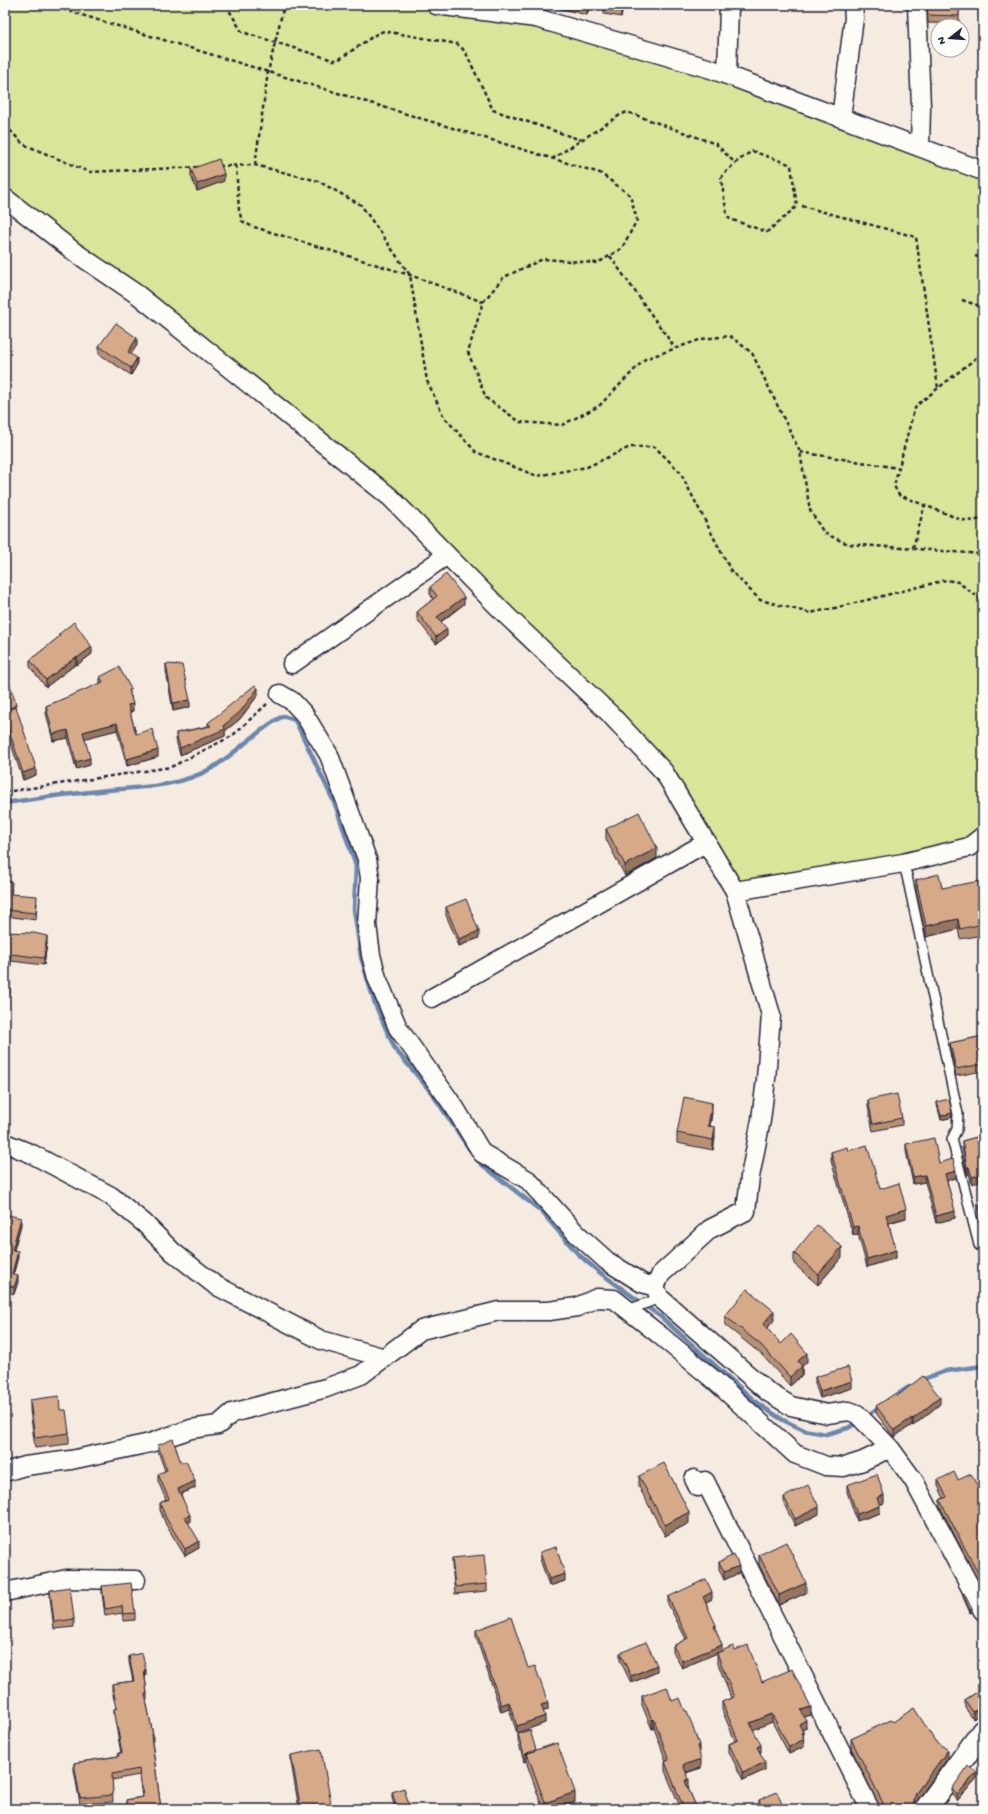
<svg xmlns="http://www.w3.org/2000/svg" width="988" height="1814" viewBox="0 0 988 1814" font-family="'Gochi Hand',sans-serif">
<rect width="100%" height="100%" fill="#f5ebe1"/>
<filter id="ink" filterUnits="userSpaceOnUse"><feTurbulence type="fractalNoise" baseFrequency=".025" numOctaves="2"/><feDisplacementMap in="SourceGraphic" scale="8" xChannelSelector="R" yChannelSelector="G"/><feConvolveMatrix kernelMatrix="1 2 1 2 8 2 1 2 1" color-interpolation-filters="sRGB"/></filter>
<g filter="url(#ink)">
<path fill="#d9e598" stroke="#7e846a" d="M5,5H436L536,18L983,171V836L969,847L735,891L664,772L390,497L5,198Z"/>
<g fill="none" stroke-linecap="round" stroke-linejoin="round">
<path stroke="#6c87ac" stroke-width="4.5" d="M5,803C36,798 67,794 99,791C136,787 178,788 212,768C237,753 257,730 283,716L295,720L335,804L356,866L354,909L361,957L375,1004L395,1049L431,1092L470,1150
M475,1157L480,1163L541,1211L578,1254L599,1272L661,1317L758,1404L783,1420L804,1430L826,1434L848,1428L858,1422
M921,1380L946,1371L983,1366
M892,1398L909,1387
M866,1416L881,1406"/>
<g stroke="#22223b" stroke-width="12">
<path id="lane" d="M903,863L907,876L958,1114L957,1129L952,1139L979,1245
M628,1310L660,1298"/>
</g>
<g stroke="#22223b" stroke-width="21">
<path id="street" d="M436,5L536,18L711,69L983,171
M917,5L921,107L920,147
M727,75L729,5
M841,118L854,18L853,5
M5,198L76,253L138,295L390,497L507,616L609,713L664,772L735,891L771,1015L766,1079L761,1120L750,1177L746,1211L710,1229L661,1274L655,1287L660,1298L768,1392L791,1406L827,1414L849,1411L857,1414L890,1448L914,1481L983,1611
M292,664L447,555
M280,694L292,701L304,714L329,755L367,859L370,878L367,925L371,955L377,978L398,1028L455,1108L482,1153L528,1180L576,1233L607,1261L642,1283L655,1287
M735,891L903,863L969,847L983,836
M432,998L707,842
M5,1143L32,1154L111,1196L144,1223L173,1252L215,1285L321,1340L385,1358
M5,1472L25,1466L71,1460L150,1443L191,1429L218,1425L232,1413L326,1388L361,1375L421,1330L499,1311H549L577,1307L597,1298L614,1299L661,1336L714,1380L795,1454L826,1466L844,1467L863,1461L890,1448
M694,1479L698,1487L705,1481L870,1809
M5,1592L67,1579L136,1580"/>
</g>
<g stroke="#22223b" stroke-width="25">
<path id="secondary" d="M926,1809L983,1731"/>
</g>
<path stroke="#22223b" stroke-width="2.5" stroke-dasharray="4 3" stroke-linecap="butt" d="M49,5L600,173L630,195L637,220L622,248L598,263L543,259L504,277L483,302L468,352L486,398L520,422L562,425L599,406L645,359L702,339L730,336L752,353L800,452L810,510L824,533L848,544L983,554
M226,5L242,32L333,60H338L378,33L384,31L457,44L461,47L466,53L493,110L581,140
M5,125L23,144L89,172L200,167
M752,151L789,164L791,166L797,206L767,232L730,219L727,215L721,179L722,176L735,163Z
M552,159L620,115L627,112L716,144L735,163
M236,165L239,210L242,221L251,226L410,275L483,302
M255,165L268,72L284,5
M219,166L255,165L318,181L361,205L410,275L427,381L444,417L476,452L537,476L587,467L630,447H655L680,472L731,571L760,600L810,613L835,608L946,580L958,582L983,601
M802,206L916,237L938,388
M610,256L675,348
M975,256L983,258
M962,300L983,307
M983,360L976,358L917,405L914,410L894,486L899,495L962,520L975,521L983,517
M800,452L898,468
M913,548L925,504
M5,792L171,767L232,736L267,704"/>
<use href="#lane" stroke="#fdfcf7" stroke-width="9"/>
<use href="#street" stroke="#fdfcf7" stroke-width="18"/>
<use href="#secondary" stroke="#fdfcf7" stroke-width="22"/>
</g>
<path fill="#b89175" stroke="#22223b" d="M545,5H590L587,15Z
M624,5L621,17L604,14V7Z
M927,5H959V24L928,23Z
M191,169L224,181L197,191L191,176Z
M137,345L131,354L137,365L131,375L99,354V346Z
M430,587L464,604L441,622L447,636L436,644L417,619V612L433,599L430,594Z
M59,634L92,654L77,665L76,664L46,687L30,667V660L59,637Z
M166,664L190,707L173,711L166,671Z
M100,677L131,696L133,711L130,712L136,734L158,757L127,766L117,730L84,738L90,765L76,769L68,738L53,741L46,713V706L100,684Z
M5,680L36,775L23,780L5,726Z
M258,695L240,719L225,731V736L180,755L176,740V733L208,726V723Z
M606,829L657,858L625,876L606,839Z
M916,880L942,888L983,897V935L960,939L958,929L926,937L916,890Z
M5,881L12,889L11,894L37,903L36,920L5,916Z
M446,907L479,938L459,946L446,915Z
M5,932L47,943L44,965L11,961L10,995H5Z
M983,1036V1071L956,1076L950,1050V1043Z
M868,1100L902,1118V1125L873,1131L868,1107Z
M937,1102L952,1117L941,1120L937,1105Z
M712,1113L710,1126L715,1138L713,1150L677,1143V1133Z
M977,1137L972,1184L969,1174H967L962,1148V1141Z
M906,1144L939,1163L956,1178L947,1180L955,1218L936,1223L925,1182L913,1184L906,1151Z
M848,1151L880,1189L906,1218L889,1223L896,1258L867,1267L858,1234L853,1235L831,1160V1152Z
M983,1203V1226L979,1211V1204Z
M5,1214L21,1225L14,1250L18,1257L13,1274L18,1282L14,1294L5,1291Z
M794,1253L842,1257L818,1285L794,1264Z
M725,1316L774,1320L767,1329L781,1344L807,1362L802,1366V1375L790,1386L761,1354L725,1325Z
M815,1377L852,1388L820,1398L815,1384Z
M897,1396L940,1404L913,1426L912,1425L894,1437L876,1413V1406Z
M30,1400L60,1410L69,1433V1444L35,1448L30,1410Z
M158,1445L181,1463L195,1488L181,1494L190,1522L188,1523L199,1548L185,1556L166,1525L160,1510V1503L166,1500L158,1481V1474L165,1471L158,1451Z
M639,1476L689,1523L665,1536L639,1487Z
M938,1480H958L983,1496V1590L940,1507V1500L944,1498L938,1486Z
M847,1485L884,1503L879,1505L880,1513L857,1521L847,1492Z
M784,1497L819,1514L795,1526L784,1504Z
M540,1552L565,1581L549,1586L540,1559Z
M759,1555L806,1593L779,1605L759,1565Z
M452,1558L487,1584V1591L455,1594L452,1565Z
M719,1562L739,1573L724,1580L719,1569Z
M102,1586L135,1613V1620L123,1621L122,1613L105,1616L102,1593Z
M50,1590L74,1619V1627L54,1629L50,1597Z
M963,1594L972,1612L970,1613L963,1597Z
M668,1597L712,1599L706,1602L716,1631V1632L722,1651L735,1650L762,1682L811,1715L804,1717L806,1728L802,1730L803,1732L804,1747L789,1754L772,1722L753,1729L761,1752L760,1753L765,1770L743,1780L729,1752V1744L735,1741L722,1710V1702L731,1698L717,1661V1653L682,1668L673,1652V1646L686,1639L668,1604Z
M476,1630L528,1668L548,1710L543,1711L545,1723L517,1733L509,1709L501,1712L476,1637Z
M620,1653L657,1672L631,1683L620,1660Z
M129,1656L146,1676H145L147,1694V1700H146L153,1735V1741H152L161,1809H127L126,1800L142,1797L139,1775L112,1780L113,1802L80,1804L74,1770V1763L118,1756V1753H121L114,1715V1709L116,1708L112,1691V1684L133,1681L129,1662Z
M983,1688V1714L982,1713L973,1719L965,1708V1700Z
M642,1696L672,1701L699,1753L701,1768L686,1773L689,1788H688L697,1809H681L665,1771V1762L666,1761L654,1728L652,1729L642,1705Z
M893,1722L935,1741L948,1758L916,1802L915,1805L917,1809H881L851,1748V1739Z
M518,1734L575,1802L557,1809H543L527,1764V1761L524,1762L518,1741Z
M291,1755L332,1809H299L291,1762Z
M977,1778L957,1801L952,1795V1789Z
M392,1792L410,1809H395L392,1798Z
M759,1800L784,1809H760L759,1807Z"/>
<path fill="#96765f" stroke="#22223b" d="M588,5H590L587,15Z
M622,5H624L621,17V10Z
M224,174V181L197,191V184Z
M137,338V345L128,359V352Z
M137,358V365L131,375V368Z
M464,597V604L437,624V617Z
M447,629V636L436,644V637Z
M92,647V654L77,665V658Z
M76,657V664L46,687V680Z
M258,688V695L240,719L225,731V736L180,755V748L224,725Z
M190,700V707L173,711V703Z
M16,704V711L10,709Z
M133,704V711L128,712V705Z
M117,723V730L83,739V732Z
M68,730V738L53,741V734Z
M158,750V757L127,766V759Z
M90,758V765L76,769V762Z
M36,768V775L23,780V773Z
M657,848V858L625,876V865Z
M958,919V929L926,937V926Z
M479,931V938L459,946V939Z
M47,936V943L44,965V958Z
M712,1103V1113L708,1137V1126Z
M952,1113V1117L941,1120V1116Z
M715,1127V1138L713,1150V1140Z
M967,1167H969V1174H967Z
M956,1171V1178L945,1181V1174Z
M983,1174V1181L972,1184V1177Z
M925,1175V1182L913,1184V1177Z
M906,1209V1218L886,1223V1215Z
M955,1211V1218L936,1223V1216Z
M21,1218V1225L12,1256V1250Z
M858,1226V1234L853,1235V1227Z
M842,1247V1257L818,1285V1274Z
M896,1250V1258L867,1267V1259Z
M18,1251V1257L12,1280V1274Z
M18,1276V1282L14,1294V1287Z
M774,1311V1320L763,1333V1324Z
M807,1353V1362L802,1366V1375L790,1386V1377L798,1361Z
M852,1381V1388L820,1398V1391Z
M940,1397V1404L913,1426V1419Z
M912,1418V1425L894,1437V1430Z
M195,1481V1488L178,1495V1489Z
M884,1495V1503L877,1505V1498Z
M880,1506V1513L857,1521V1514Z
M819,1507V1514L795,1526V1519Z
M689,1512V1523L665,1536V1525Z
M190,1515V1522L185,1524V1517Z
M199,1541V1548L185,1556V1549Z
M739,1566V1573L724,1580V1572Z
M565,1574V1581L549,1586V1579Z
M806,1583V1593L779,1605V1595Z
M712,1592V1599L703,1604V1597Z
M972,1609V1612L970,1613V1610Z
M716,1625V1631L714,1633V1626Z
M722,1645V1651L682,1668V1661Z
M657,1665V1672L631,1683V1676Z
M144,1670H146V1676H144Z
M509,1702V1709L501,1712V1705Z
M548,1703V1710L541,1712V1705Z
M982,1706V1713L973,1719V1712Z
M811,1707V1715L801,1718V1710Z
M772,1714V1722L750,1731V1723Z
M545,1716V1723L517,1733V1726Z
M654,1719V1728L652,1729V1720Z
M806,1720V1728L799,1731V1724Z
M803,1732L804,1747L789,1754V1747L801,1733Z
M699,1745V1753L697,1754V1746Z
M761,1745V1752L757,1754V1747Z
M948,1750V1758L916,1802L914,1807V1799L916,1793Z
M527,1754V1761L524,1762V1755Z
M701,1759V1768L683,1773V1765Z
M765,1762V1770L743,1780V1773Z
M977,1772V1778L957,1801V1795Z
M689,1779V1788L685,1789V1781Z
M575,1792V1802L557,1809H545V1803Z"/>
<path fill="#d6a988" stroke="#22223b" d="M604,5H622L621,10L604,7Z
M927,5H959V16L928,15Z
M219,159L224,174L197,184L191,169Z
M116,323L137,338L128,352L137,358L131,368L99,346Z
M446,574L464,597L437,617L447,629L436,637L417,612L437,596L430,587Z
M74,622L92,647L77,658L76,657L46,680L30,660L60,636L59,634Z
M166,664L182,665L190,700L173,703Z
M119,667L131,689L129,690L133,704L128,705L136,734L152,729L158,750L127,759L117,723L83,732L90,758L76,762L68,730L53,734L46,706L103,682L100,677Z
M8,679L16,704L10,709L16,707L36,768L23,773L5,718V680Z
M255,685L258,688L240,712L224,725L225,729L180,748L176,733L211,726L208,723Z
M639,812L657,848L625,865L606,829Z
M939,874L942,888L980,881L983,897V924L960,929L958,919L926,926L916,880Z
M5,881L12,882L11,894L37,896L36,913L5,910Z
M466,899L479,931L459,939L446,907Z
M5,932L34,933L47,936L44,958L11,954L10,988H5Z
M983,1036V1064L956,1069L950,1043Z
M897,1094L902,1118L873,1124L868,1100Z
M684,1097L712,1103L708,1126L715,1127L713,1140L677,1133Z
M949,1099L952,1113L941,1116L937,1102Z
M977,1137L979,1146L983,1145V1174L972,1177L969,1167H967L962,1141Z
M934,1138L939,1163L953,1159L956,1171L945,1174L955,1211L936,1216L925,1175L913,1177L906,1144Z
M867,1145L880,1189L899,1183L906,1209L886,1215L896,1250L867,1259L858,1226L853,1227L831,1152L847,1147L848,1151Z
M983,1203V1218L979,1204Z
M5,1214L21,1218L12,1250L18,1251L12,1274L18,1276L14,1287L5,1285Z
M817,1225L842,1247L818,1274L794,1253Z
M747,1289L774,1311L763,1324L781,1344L791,1334L807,1353L798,1361L802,1366L790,1377L761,1345L725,1316Z
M848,1367L852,1381L820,1391L815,1377Z
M923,1376L940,1397L913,1419L912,1418L894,1430L876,1406L896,1393L897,1396Z
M59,1396L60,1410H66L69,1433L35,1438L30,1400Z
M173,1439L181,1463L186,1461L195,1481L178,1489L190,1515L185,1517L199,1541L185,1549L166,1518L160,1503L169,1499L158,1474L167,1470L158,1445Z
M664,1463L689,1512L665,1525L639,1476Z
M954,1472L958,1480L971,1474L983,1496V1583L940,1500L947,1497L938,1480Z
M877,1474L884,1495L877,1498L880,1506L857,1514L847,1485Z
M808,1485L819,1507L795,1519L784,1497Z
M786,1542L806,1583L779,1595L759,1555Z
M556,1547L565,1574L549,1579L540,1552Z
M484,1555L487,1584L455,1587L452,1558Z
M734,1555L739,1566L724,1572L719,1562Z
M706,1579L712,1592L703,1597L716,1625L714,1626L722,1645L682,1661L673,1646L688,1638L668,1597Z
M131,1583L135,1613L123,1614L122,1606L105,1609L102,1586Z
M70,1587L74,1619L54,1622L50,1590Z
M964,1593L972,1609L970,1610L963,1594Z
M511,1617L528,1668L535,1666L548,1703L541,1705L545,1716L517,1726L509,1702L501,1705L476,1630Z
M646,1642L657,1665L631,1676L620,1653Z
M748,1645L762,1682L792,1669L811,1707L801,1710L806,1720L799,1724L803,1732L801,1733L804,1739L789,1747L772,1714L750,1723L761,1745L757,1747L765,1762L743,1773L729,1744L738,1740L722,1702L734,1697L717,1653L733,1646L735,1650Z
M142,1653L146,1670H144L147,1694H145L153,1735H151L161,1809H128L126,1800L143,1797L139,1769L112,1774L113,1795L80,1798L74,1763L119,1756L118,1753H122L114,1709L117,1708L112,1684L134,1681L129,1656Z
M667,1687L672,1701L680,1698L685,1711H687L699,1745L697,1746L701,1759L683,1765L689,1779L685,1781L697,1809H684L665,1762L669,1760L654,1719L652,1720L642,1696Z
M983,1688V1707L982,1706L973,1712L965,1700Z
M914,1708L935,1741L948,1750L916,1793L914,1799V1805L917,1809H886L851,1739L891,1720L893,1722Z
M530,1730L536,1750L524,1755L518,1734Z
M557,1743L575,1792L545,1803L527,1753Z
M321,1749L332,1809H301L291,1755Z
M968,1766L977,1772L957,1795L952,1789Z
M404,1788L410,1809H397L392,1792Z
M777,1792L784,1809H763L759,1800Z"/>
</g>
<rect width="988" height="1814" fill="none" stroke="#fdfcf7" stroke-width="20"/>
<rect x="10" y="10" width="968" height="1794" fill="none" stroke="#22223b" stroke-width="1.5" filter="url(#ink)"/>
<g transform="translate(950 38) rotate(253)"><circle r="19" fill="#fdfcf7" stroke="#a5a5ac"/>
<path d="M0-3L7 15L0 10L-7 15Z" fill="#22223b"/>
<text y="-6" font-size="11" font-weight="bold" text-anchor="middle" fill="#22223b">N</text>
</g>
</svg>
